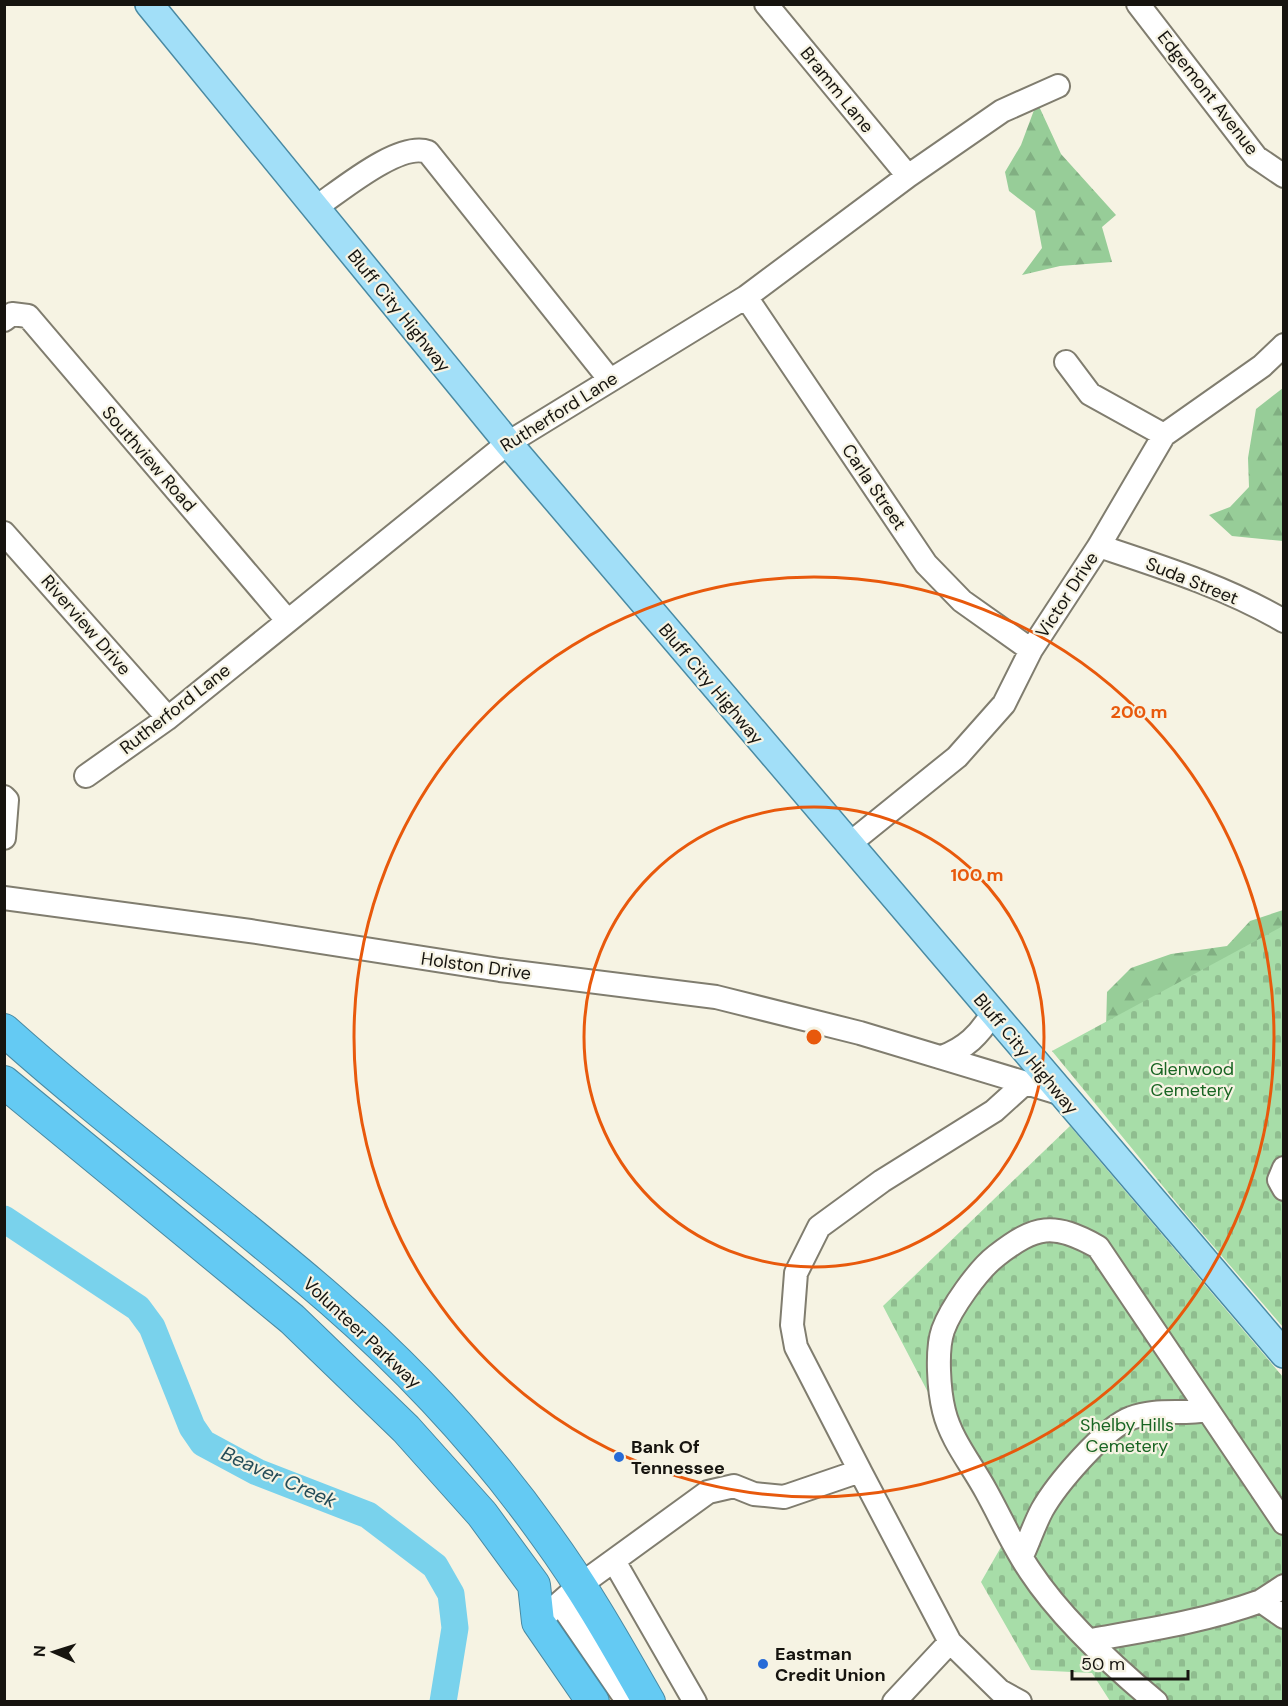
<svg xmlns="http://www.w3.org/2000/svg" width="1288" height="1706" viewBox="0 0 1288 1706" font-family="'DM Sans',sans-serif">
<defs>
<pattern id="forest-firs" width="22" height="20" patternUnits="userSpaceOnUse" patternTransform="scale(1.5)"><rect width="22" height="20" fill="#97cd98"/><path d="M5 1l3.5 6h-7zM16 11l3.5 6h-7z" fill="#81af82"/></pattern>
<pattern id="cemetery-stones" width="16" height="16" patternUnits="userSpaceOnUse" patternTransform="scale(1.5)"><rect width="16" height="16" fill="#a7dda8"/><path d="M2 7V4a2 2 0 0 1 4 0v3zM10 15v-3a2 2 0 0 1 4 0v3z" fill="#8fbd8f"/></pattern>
</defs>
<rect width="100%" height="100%" fill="#f6f3e3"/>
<path fill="url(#forest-firs)" d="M1037,102L1061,154L1116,215L1102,227L1112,262L1060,266L1022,275L1042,248L1035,211L1009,191L1005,172L1021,145Z
M1283,388V541L1232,536L1209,515L1230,507L1249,487L1248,458L1256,409Z
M1283,910V1069L1106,1029L1107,992L1131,968L1171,954L1227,946L1250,921Z"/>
<path fill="url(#cemetery-stones)" d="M1283,926V1327L1189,1218L1052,1051Z
M1070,1126L1283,1377V1701H1110L1092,1673L1031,1670L981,1582L1005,1540L883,1306Z"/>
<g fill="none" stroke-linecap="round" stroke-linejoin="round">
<path stroke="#79d2ec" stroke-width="27" d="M4,1219L138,1308L152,1327L192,1427L203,1443L257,1472L368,1515L435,1566L451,1594L455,1628L443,1702"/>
<g stroke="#807d6f" stroke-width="26">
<path id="minor" d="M766,4L908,176
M1138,4L1256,157L1284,176
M315,208C339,192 399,141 428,152L610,380
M746,297L926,564L962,601L1031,650
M4,320L12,314L28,316L287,620
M1066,362L1090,394L1164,435
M4,533L168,718
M1099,546C1162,567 1226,587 1284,621
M86,776L168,718L508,443L746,297L908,176L1002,111L1058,86
M4,797L7,800L4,838
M848,845L957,757L1004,704L1031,650L1099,546L1164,435L1262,366L1284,345
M4,898L250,931L500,970L716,997L860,1033L1059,1093
M942,1057C966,1048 979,1035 992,1014
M1284,1168L1279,1180L1284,1189
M860,1471L796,1347L792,1325L796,1273L819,1227L882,1181L994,1111L1025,1083
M1022,1556C1029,1541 1034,1525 1042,1510C1056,1485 1104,1428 1131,1418C1156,1408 1182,1415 1208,1410
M614,1561L695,1702
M1261,1601L1284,1586
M560,1603L621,1692L632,1702
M538,1622L580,1585L708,1492L734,1486L754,1494L784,1497L860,1471L950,1642L1000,1691L1020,1702
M1091,1640C1148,1630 1206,1621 1261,1601L1284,1617
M894,1702L950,1642
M1156,1702C1113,1666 1061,1618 1030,1571C1013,1546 1001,1518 986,1491C972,1465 951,1440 944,1411C939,1391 936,1350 943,1330C951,1308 978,1270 996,1256C1036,1225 1053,1222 1098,1247L1284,1523"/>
</g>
<g stroke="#498aa3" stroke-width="30">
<path id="major" d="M149,4L508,443L1284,1354"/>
</g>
<g stroke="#498aa3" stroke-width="34">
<path id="highway" d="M4,1030C110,1125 225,1208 332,1301C411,1370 486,1451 547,1537C585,1589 617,1646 649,1702
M4,1082L292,1319L406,1429L482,1514L534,1585L538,1622L593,1702"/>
</g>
<use href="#minor" stroke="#fff" stroke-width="22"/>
<use href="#major" stroke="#a2dff8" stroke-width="27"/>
<use href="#highway" stroke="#64caf3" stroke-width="32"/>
</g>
<g fill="none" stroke="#e8590c" stroke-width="3">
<circle cx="814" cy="1037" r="230"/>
<circle cx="814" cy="1037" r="460"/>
</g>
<g fill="#276bd7" stroke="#f6f3e3" stroke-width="2">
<circle cx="619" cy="1457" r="6"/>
<circle cx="763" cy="1664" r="6"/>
</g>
<g text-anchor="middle" stroke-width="4.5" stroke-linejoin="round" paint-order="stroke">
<g font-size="18" fill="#16140f" stroke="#f6f3e3">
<text transform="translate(837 90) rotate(51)" y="6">Bramm Lane</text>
<text transform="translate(1208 93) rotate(52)" y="6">Edgemont Avenue</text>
<text transform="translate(399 311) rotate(51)" y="6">Bluff City Highway</text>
<text transform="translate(559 412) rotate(-32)" y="6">Rutherford Lane</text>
<text transform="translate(149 459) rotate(49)" y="6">Southview Road</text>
<text transform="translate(874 487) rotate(56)" y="6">Carla Street</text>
<text transform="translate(1192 581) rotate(22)" y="6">Suda Street</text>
<text transform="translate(1067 595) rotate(-57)" y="6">Victor Drive</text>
<text transform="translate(86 625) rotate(49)" y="6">Riverview Drive</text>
<text transform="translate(711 684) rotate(50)" y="6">Bluff City Highway</text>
<text transform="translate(175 709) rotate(-38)" y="6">Rutherford Lane</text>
<text transform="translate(476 966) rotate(8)" y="6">Holston Drive</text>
<text transform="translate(1026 1054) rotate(50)" y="6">Bluff City Highway</text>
<text transform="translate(362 1333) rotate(43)" y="6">Volunteer Parkway</text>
</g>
<g font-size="18" fill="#196523" stroke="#f6f3e3">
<text x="1192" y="1075">Glenwood<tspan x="1192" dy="21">Cemetery</tspan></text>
<text x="1127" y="1431">Shelby Hills<tspan x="1127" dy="21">Cemetery</tspan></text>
</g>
<g font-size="18" font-weight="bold" fill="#16140f" stroke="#f6f3e3" text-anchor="start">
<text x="631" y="1453">Bank Of<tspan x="631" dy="21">Tennessee</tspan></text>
<text x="775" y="1660">Eastman<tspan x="775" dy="21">Credit Union</tspan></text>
</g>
<g font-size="20" font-style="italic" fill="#234c58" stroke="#f6f3e3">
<text transform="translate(279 1477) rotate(24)" y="7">Beaver Creek</text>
</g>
</g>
<circle cx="814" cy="1037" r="9" fill="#e8590c" stroke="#f6f3e3" stroke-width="3"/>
<g font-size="18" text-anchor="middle" font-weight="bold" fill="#e8590c" stroke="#f6f3e3" stroke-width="4.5" stroke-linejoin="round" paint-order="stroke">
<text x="1139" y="718">200 m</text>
<text x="977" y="881">100 m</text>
</g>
<rect width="1288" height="1706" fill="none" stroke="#16140f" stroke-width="12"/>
<g transform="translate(54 1652) rotate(273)" stroke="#f6f3e3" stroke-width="4.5" paint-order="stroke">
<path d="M0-4.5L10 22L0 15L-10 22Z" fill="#16140f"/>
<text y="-9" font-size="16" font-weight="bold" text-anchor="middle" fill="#16140f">N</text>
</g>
<path d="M1072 1670v9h116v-9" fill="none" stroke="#16140f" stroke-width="3"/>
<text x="1081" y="1670" font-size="18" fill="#16140f" stroke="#f6f3e3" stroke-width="4.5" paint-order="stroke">50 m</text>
</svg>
